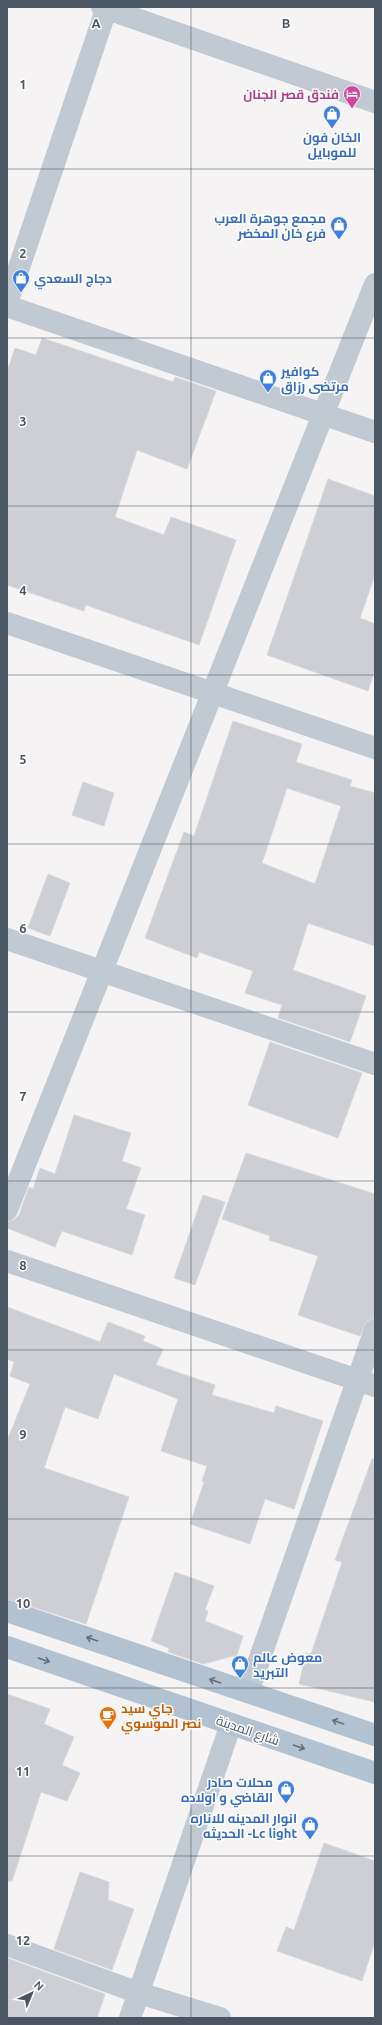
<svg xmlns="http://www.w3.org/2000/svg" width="382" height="2025" viewBox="0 0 382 2025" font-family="Ubuntu,Cairo,sans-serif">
<rect width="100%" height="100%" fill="#f5f3f3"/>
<path fill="#cdcfd5" stroke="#d7d9de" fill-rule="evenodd" d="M42,338L173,382L175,377L216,391L187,469L137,450L115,517L164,535L171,517L236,540L199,645L86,605L84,611L7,585V372L15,348L36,355Z
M328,479L375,496V575L360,618L375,624V670L368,691L267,655Z
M233,721L302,744L296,762L352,780L350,786L375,793V946L308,923L293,970L366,996L350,1042L278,1018L282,1005L245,993L253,971L199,952L197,958L145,938L184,832L194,836ZM287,788L341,806L315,884L262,863Z
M83,782L114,793L104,826L72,815Z
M48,874L70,883L50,936L28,928Z
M270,1042L362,1073L338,1138L248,1105Z
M74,1115L131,1133L122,1161L141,1168L126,1209L145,1215L132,1255L62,1231L55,1247L7,1228V1222L14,1220L19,1215L29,1187L33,1189L40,1168L55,1174Z
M246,1153L375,1194V1318L367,1321L360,1336L298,1315L318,1256L269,1240L270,1236L222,1219Z
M203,1195L225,1202L195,1285L174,1278Z
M7,1307L100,1342L108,1322L145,1336L143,1341L163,1349L156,1365L215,1385L212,1395L274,1413L276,1406L323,1421L294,1509L265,1499L250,1544L190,1524L204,1482L202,1481L207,1466L161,1451L178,1399L114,1374L98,1419L65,1407L44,1468L129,1497L86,1624L7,1599V1441L30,1384L10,1376L14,1362L7,1359Z
M372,1459H375V1702L299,1684L306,1653L311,1654L342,1562L335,1560Z
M175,1572L214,1586L205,1610L208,1611L205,1621L243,1636L237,1655L203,1664L168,1652L169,1648L151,1641Z
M7,1694L50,1709L44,1724L74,1737L62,1765L80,1773L67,1801L41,1792L12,1881H7Z
M324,1843L375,1861V1942L362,1981L277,1951L286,1927L294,1930Z
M80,1872L109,1882L108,1900L134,1909L112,1970L54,1949Z
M7,1958L105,1994L97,2018H7Z"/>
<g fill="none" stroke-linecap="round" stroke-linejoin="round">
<path stroke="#c1cad2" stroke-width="22" d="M102,7L375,102
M7,303L107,7
M7,306L375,432
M7,623L375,748
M7,939L375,1064
M7,1210L375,284
M7,1261L375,1386
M248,1692L375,1330
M7,1945L139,1993L220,2018
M130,2018L231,1724"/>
<path stroke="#b3c2d1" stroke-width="22" d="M7,1611L375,1735
M7,1647L375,1773"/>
</g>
<defs><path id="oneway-shaft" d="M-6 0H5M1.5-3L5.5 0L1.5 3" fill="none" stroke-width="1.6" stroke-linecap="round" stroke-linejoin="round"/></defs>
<g stroke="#64717d">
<use href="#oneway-shaft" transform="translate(92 1639) rotate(-161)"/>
<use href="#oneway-shaft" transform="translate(44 1660) rotate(19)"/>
<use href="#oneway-shaft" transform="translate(215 1681) rotate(-161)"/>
<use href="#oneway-shaft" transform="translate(338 1722) rotate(-161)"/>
<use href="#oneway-shaft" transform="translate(299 1747) rotate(19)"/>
</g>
<path fill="none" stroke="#4a5661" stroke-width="1" stroke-opacity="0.55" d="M191,7V2018M7,169H375M7,338H375M7,506H375M7,675H375M7,844H375M7,1012H375M7,1181H375M7,1350H375M7,1519H375M7,1688H375M7,1856H375"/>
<defs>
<g id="hotel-pin" transform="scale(0.9)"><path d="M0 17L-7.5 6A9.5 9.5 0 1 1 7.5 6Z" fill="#d1479c" stroke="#fff"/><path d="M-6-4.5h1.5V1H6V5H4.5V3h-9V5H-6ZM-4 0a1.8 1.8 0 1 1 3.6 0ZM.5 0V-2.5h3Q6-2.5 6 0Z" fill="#fff"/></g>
<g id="shop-pin" transform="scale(0.9)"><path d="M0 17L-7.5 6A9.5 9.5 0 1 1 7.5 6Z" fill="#3f7fe0" stroke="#fff"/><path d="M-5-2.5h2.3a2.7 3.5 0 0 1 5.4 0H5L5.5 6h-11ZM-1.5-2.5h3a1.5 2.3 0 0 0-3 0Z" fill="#fff"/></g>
<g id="cafe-pin" transform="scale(0.9)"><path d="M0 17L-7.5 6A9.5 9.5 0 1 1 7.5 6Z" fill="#e8710a" stroke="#fff"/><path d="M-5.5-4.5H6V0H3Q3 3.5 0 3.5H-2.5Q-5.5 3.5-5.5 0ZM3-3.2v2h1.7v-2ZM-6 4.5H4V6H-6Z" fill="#fff"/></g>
</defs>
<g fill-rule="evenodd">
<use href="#hotel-pin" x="352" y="94"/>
<use href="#shop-pin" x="332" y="114"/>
<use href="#shop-pin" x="339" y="225"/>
<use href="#shop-pin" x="21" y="278"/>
<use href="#shop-pin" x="268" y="378"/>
<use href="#shop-pin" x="240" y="1664"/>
<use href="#cafe-pin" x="108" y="1715"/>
<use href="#shop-pin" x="286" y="1789"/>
<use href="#shop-pin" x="310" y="1825"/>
</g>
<g text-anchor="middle" stroke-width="3" stroke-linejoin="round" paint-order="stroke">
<g font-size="13" font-weight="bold" fill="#b23c85" stroke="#fff" text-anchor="end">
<text x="339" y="99">فندق قصر الجنان</text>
</g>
<g font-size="13" font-weight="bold" fill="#366cbe" stroke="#fff" text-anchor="end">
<text x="332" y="142" text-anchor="middle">الخان فون<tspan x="332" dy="15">للموبايل</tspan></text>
<text x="326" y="223">مجمع جوهرة العرب<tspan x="326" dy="15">فرع خان المخضر</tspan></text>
<text x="34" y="283" text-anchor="start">دجاج السعدي</text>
<text x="281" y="376" text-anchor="start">كوافير<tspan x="281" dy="15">مرتضى رزاق</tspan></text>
<text x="253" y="1662" text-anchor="start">معوض عالم<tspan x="253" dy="15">التبريد</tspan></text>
<text x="273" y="1787">محلات صادر<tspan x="273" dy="15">القاضي و اولاده</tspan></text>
<text x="297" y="1823">انوار المدينه للاناره<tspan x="297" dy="15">الحديثه -Lc light</tspan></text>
</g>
<g font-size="13" font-weight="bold" fill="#c56008" stroke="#fff" text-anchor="start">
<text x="121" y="1713">جاي سيد<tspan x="121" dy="15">نصر الموسوي</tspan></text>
</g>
<g font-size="13" fill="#4a5661" stroke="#fff">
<text transform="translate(248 1730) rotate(19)" y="5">شارع المدينة</text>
</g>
</g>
<g font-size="13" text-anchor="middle" font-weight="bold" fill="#4a5661" stroke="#fff" stroke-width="3" stroke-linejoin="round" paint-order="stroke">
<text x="96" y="28">A</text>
<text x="286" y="28">B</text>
<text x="23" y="89">1</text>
<text x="23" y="258">2</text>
<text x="23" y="426">3</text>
<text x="23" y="595">4</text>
<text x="23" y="764">5</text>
<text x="23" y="933">6</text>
<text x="23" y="1101">7</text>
<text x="23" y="1270">8</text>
<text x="23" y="1439">9</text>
<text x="23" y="1608">10</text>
<text x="23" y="1776">11</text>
<text x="23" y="1945">12</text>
</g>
<rect width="382" height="2025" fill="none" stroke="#4a5661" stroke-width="16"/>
<g transform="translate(32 1993) rotate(44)" stroke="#ffffff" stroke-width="3" paint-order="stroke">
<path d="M0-3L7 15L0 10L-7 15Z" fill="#4a5661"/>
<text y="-6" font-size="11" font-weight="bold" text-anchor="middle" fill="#4a5661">N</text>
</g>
</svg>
